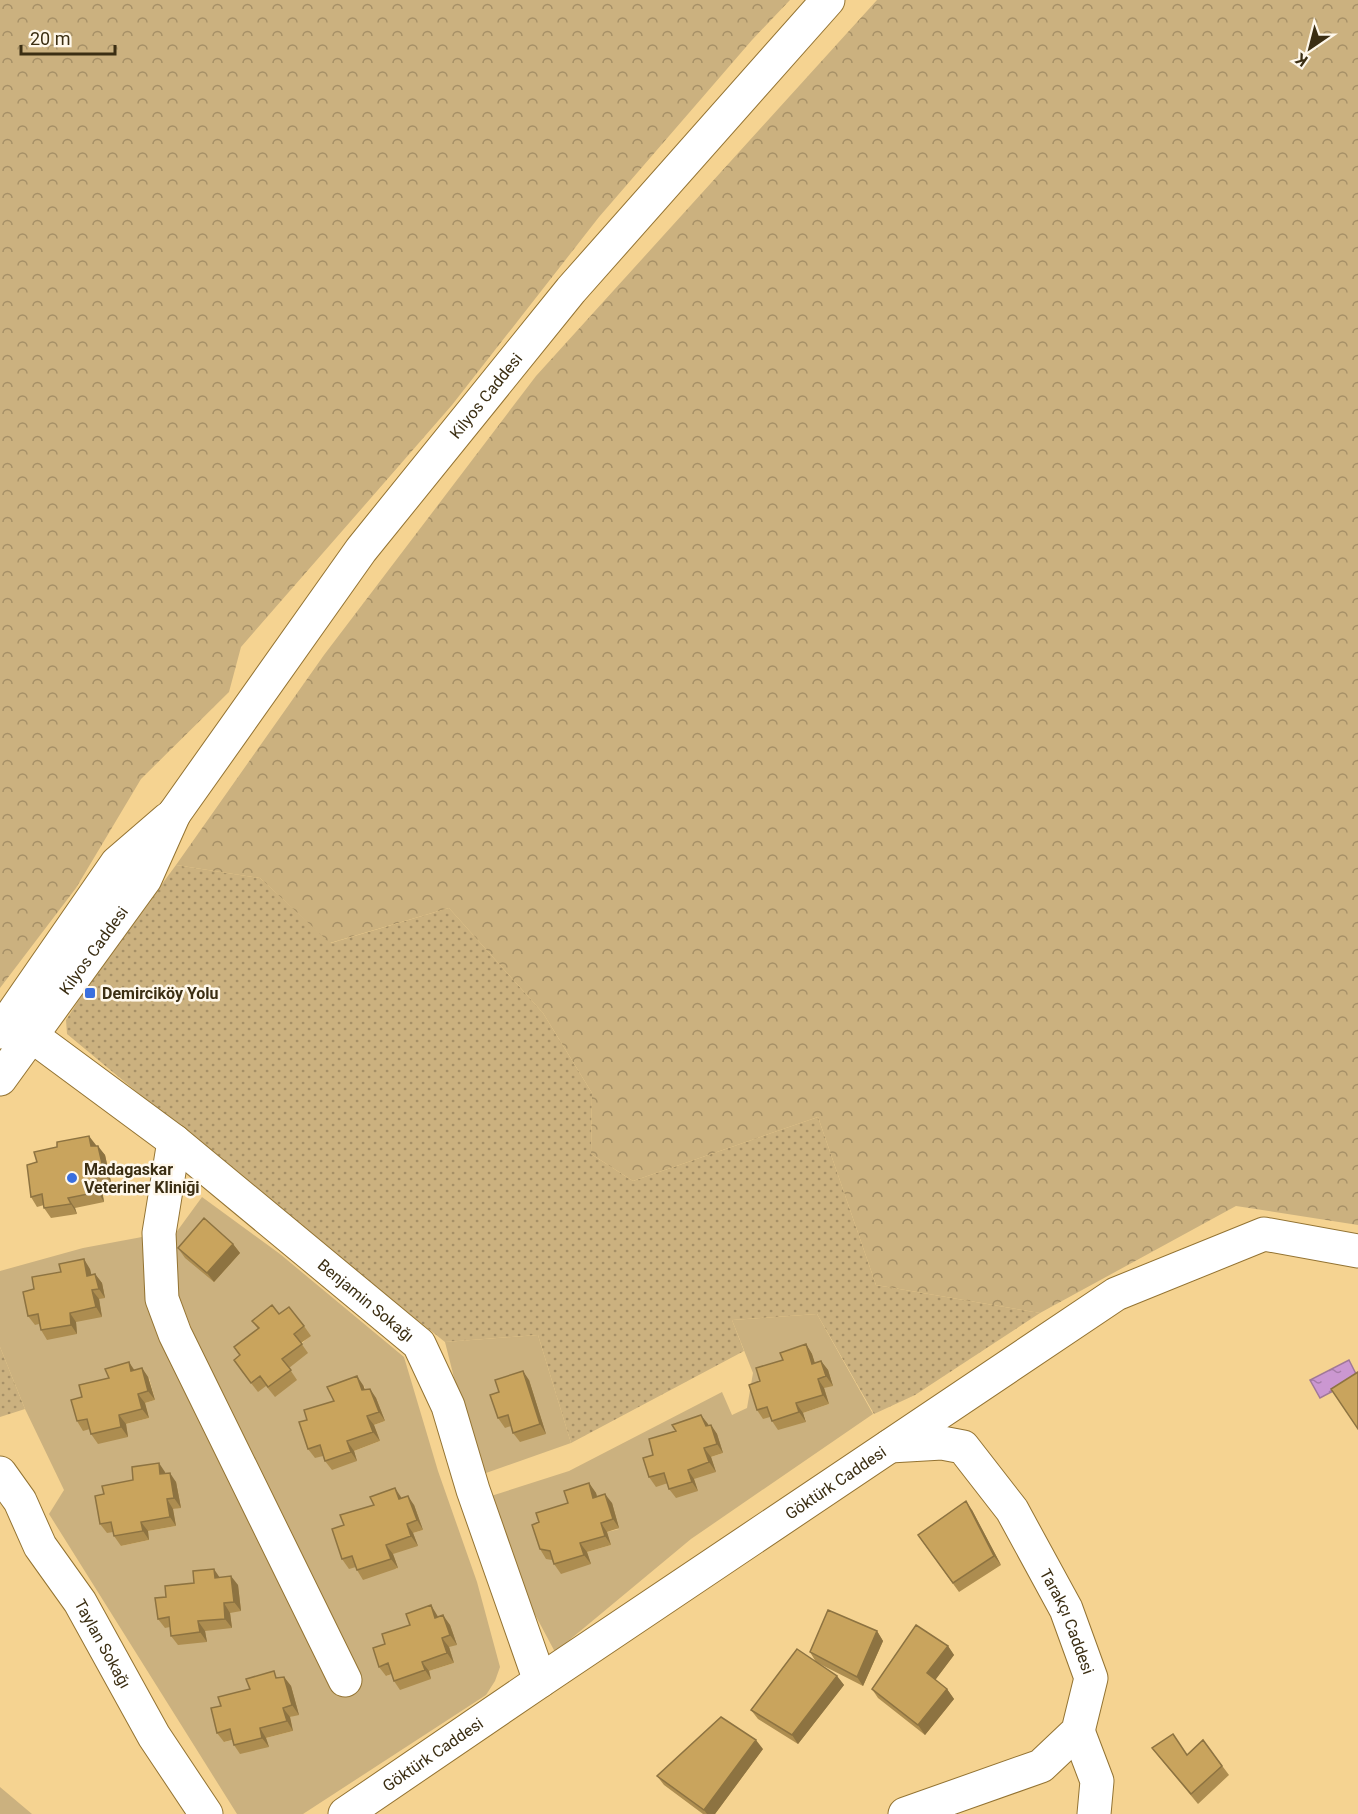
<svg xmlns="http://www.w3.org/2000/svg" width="1358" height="1814" viewBox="0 0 1358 1814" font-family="Roboto,sans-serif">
<defs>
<pattern id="grass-dots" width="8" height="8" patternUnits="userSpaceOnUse" patternTransform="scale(1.5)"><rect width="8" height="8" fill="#cbb17f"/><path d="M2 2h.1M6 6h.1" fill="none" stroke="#a69067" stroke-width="1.8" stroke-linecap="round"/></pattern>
<pattern id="forest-crowns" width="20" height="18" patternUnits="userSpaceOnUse" patternTransform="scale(1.5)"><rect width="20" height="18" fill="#cbb17f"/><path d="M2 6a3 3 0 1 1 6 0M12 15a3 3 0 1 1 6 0" fill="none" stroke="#a69067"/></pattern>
<pattern id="water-ripples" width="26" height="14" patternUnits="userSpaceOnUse" patternTransform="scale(1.5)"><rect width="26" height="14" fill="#cb97d1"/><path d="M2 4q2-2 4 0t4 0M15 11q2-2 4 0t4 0" fill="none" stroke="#a67ca8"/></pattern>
</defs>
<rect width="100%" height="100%" fill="#f5d391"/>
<path fill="url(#grass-dots)" d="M176,865L260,878L331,943L449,908L543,1013L592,1093L591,1154L633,1181L818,1117L876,1285L1040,1313L915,1395L874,1414L817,1314L732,1320L744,1351L571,1443L538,1335L445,1342L256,1191L67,1034L66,1020L93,978Z
M0,1347L25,1409L0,1417Z"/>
<path fill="url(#forest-crowns)" d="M0,0H790L752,40L599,217L452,405L241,647L229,692L141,779L76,888L0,988Z
M877,0H1358V1225L1236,1206L1040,1313L876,1285L818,1117L633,1181L591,1154L592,1093L543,1013L449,908L330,943L260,878L176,865L324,655L536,376Z"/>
<path fill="#cbb17f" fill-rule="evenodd" d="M202,1197L280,1254L404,1357L438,1471L477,1582L500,1667L495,1681L486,1695L303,1814H237L49,1514L64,1490L25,1409L0,1347V1271L83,1248L142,1237L145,1284L162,1330L197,1342L169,1272L175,1234ZM310,1336L301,1344L275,1396L266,1386L240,1369ZM149,1378L155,1400L145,1403L149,1418L126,1424L127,1437L94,1428L83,1430ZM364,1386L369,1400L385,1421L374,1425L380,1441L354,1451L327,1455L341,1410ZM165,1473L167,1484L181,1507L173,1509L176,1526L148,1531L149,1540L121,1546L118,1531ZM401,1497L405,1508L423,1530L413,1533L393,1554L397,1569L359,1566L349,1568ZM437,1615L454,1663L429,1671L431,1679L395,1673L386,1676ZM290,1686L298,1714L290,1717L293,1731L266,1738L268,1747L236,1739L224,1742Z
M817,1314L873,1414L691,1539L555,1652L531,1607L491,1496L569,1471L722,1392L732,1415L747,1408L753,1373L732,1320ZM812,1354L829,1404L803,1413L806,1421L774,1416ZM723,1453L711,1457L694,1479L698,1491L671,1482L650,1467ZM619,1529L607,1532L611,1545L587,1552L590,1564L539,1534Z
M538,1335L571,1443L486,1473L476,1465L445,1342Z
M0,1787L32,1814H0Z"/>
<path fill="url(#water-ripples)" stroke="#a07898" stroke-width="1.5" d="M1349,1360L1358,1378L1320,1398L1310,1380Z"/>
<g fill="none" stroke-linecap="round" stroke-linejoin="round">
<g stroke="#937332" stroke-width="35">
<g id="minor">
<path d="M0,1032L117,863L168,819"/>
<path id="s1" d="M32,1036L174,1141L419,1344L448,1406L473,1490L540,1681"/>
<path id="s2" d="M0,1079L145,879L174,814"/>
<path d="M174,1141L159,1233L162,1299L175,1334L345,1680"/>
<path id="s3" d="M890,1446L942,1443L963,1447L1012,1510L1066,1609L1091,1678L1078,1731L1041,1766L905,1814"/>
<path id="s4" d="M0,1473L20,1501L40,1546L80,1602L154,1736L206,1814"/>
<path d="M1078,1731L1097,1781L1094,1814"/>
<path id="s5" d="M345,1814L540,1681L1116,1294L1264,1234L1358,1251"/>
</g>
</g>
<g stroke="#937332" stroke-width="35">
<g id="tertiary">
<path id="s6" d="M174,814L361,550L571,290L828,0"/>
</g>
</g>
<use href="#minor" stroke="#fff" stroke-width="33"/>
<use href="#tertiary" stroke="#fff" stroke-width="33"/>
</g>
<path fill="#ad8d50" d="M96,1146L105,1155L111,1182L101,1184L104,1202L75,1208L77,1214L51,1218L44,1208V1205L37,1207L31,1197Z
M233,1244L240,1253L214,1282L185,1258L178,1248Z
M90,1269L91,1275L95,1274L102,1283L105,1298L99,1299L102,1317L76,1322L77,1334L47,1340L41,1330L39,1324L35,1325L28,1316L34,1289Z
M279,1314L304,1326L311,1336L301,1343L308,1353L289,1368L297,1380L275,1397L266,1386L258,1392L240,1369V1355L258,1329L252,1321Z
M806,1344L812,1354L815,1363L821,1361L828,1370L833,1386L824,1388L829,1404L803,1413L806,1422L778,1430L772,1421L770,1417L763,1419L757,1410L760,1381L783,1360Z
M142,1368L148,1377L155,1400L145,1403L149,1418L126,1424L128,1437L98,1444L91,1434L90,1429L83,1431L77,1421L82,1397L109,1378Z
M529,1380L546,1434L520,1442L513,1433L511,1426L505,1428L498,1418Z
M363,1385L365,1390L370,1389L376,1398L385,1421L374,1425L380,1441L354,1451L357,1461L332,1470L325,1461L323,1456L315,1458L308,1449L307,1420L334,1401Z
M708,1425H711L717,1434L723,1453L711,1457L716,1472L694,1479L698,1491L676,1498L669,1489L668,1483L656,1487L649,1477L653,1455Z
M165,1472V1474L176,1482L181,1508L173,1509L176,1526L148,1531L149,1540L121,1546L114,1536L113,1532L107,1533L100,1524L104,1494Z
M589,1483L596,1493L597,1497L612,1503L619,1528L607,1532L611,1545L587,1552L591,1564L561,1574L554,1564L552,1560L546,1559L540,1549L568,1503Z
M402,1498L414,1505L423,1530L413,1533L418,1546L393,1554L398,1568L363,1580L357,1570L356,1567L349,1569L342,1559Z
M972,1510L1001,1565L959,1592L918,1535Z
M220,1577L238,1585L241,1611L230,1613L232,1628L205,1631L207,1642L178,1645L171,1636L170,1627L165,1628L158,1619L166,1597L194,1583Z
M437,1615L438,1617L450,1625L457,1645L449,1647L454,1663L429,1671L431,1679L400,1690L394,1681L392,1674L386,1676L379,1667L385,1644L410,1625Z
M877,1631L883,1641L863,1686L816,1662L810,1652Z
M948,1646L954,1655L935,1680L947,1689L954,1699L925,1735L878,1698L872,1689Z
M837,1676L844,1685L798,1744L758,1719L751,1710Z
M284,1677L291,1686L299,1715L290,1717L293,1731L266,1738L269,1747L240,1754L234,1745L232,1740L224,1742L217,1733L221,1706L250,1689Z
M1203,1740L1229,1775L1198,1804L1159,1757L1152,1748L1187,1755Z
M763,1749L715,1814H703L664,1785L657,1776Z"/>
<path fill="#8d7341" d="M89,1136L96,1145L98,1156L91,1146Z
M98,1146L105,1155L111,1182L104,1172Z
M94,1175L101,1184L104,1202L98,1192Z
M68,1198L75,1208L77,1214L71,1204Z
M233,1244L240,1253L214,1282L207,1273Z
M84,1259L90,1269L94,1285L87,1276Z
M95,1274L102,1283L105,1298L99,1289Z
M92,1290L99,1299L102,1317L96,1307Z
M70,1313L76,1322L77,1334L71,1325Z
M806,1344L812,1354L818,1373L812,1364Z
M821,1361L828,1370L833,1386L826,1376Z
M129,1362L135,1371H131Z
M142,1368L148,1377L155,1400L148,1391Z
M523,1371L529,1380L546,1434L540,1424Z
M357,1376L363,1385L369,1400L362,1390Z
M818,1379L824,1388L829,1404L823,1395Z
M370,1389L376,1398L385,1421L379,1412Z
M138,1394L145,1403L149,1418L142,1409Z
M796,1403L803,1413L806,1422L799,1412Z
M119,1415L126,1424L128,1437L121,1427Z
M701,1415L708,1424L712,1436L706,1426Z
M367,1416L374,1425L380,1441L373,1432Z
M711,1425L717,1434L723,1453L717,1444Z
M347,1441L354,1451L357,1461L351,1452Z
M704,1448L711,1457L716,1472L709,1462Z
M159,1463L165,1472L167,1484L160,1474Z
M688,1470L694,1479L698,1491L692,1482Z
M170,1473L176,1482L181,1508L174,1498Z
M589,1483L596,1493L600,1507L593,1498Z
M395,1488L401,1497L405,1508L399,1499Z
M605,1494L612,1503L619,1528L613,1519Z
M408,1496L414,1505L423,1530L417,1520Z
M167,1499L173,1509L176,1526L170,1517Z
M966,1501L972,1510L1001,1565L994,1556Z
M141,1522L148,1531L149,1540L143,1531Z
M601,1523L607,1532L611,1545L605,1536Z
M407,1524L413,1533L418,1546L411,1536Z
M580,1543L587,1552L591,1564L584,1555Z
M386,1545L393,1554L398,1568L391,1559Z
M214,1569L220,1578H215Z
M231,1576L238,1585L241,1611L234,1602Z
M224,1603L230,1613L232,1628L225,1619Z
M431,1605L437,1615L442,1627L435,1618Z
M443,1615L450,1625L457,1645L450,1635Z
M198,1621L205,1631L207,1642L200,1632Z
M877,1631L883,1641L863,1686L857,1677Z
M442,1638L449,1647L454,1663L447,1653Z
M948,1646L954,1655L933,1683L927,1673Z
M422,1662L429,1671L431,1679L425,1670Z
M837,1676L844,1685L798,1744L792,1735Z
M284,1677L291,1686L299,1715L292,1705Z
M947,1689L954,1699L925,1735L918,1725Z
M283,1708L290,1717L293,1731L287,1721Z
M260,1728L266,1738L269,1747L262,1738Z
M756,1740L763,1749L715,1814H707L704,1810Z"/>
<path fill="#c9a45d" stroke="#8d7341" stroke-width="1.5" d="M89,1136L91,1146H98L104,1172L94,1175L98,1192L68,1198L71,1204L44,1208L42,1194L31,1197L27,1165L37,1162L34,1152L57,1147V1142Z
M204,1218L233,1244L207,1273L178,1248Z
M84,1259L87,1276L95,1274L99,1289L92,1290L96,1307L70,1313L71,1325L41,1330L38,1314L28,1316L23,1292L34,1289L32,1277L61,1272L59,1264Z
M272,1305L279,1314L289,1307L304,1326L294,1334L302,1344L282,1359L291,1370L268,1387L260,1376L251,1383L234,1360L240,1355L234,1347L259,1328L252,1321Z
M806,1344L812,1364L821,1361L826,1376L818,1379L823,1395L796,1403L799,1412L772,1421L767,1407L757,1410L749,1385L760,1381L756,1368L783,1360L780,1353Z
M129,1362L131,1371L142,1368L148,1391L138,1394L142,1409L119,1415L121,1427L91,1434L87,1419L77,1421L71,1400L82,1397L79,1385L109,1378L105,1369Z
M523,1371L540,1424L513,1433L508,1415L498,1418L490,1395L499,1392L495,1380Z
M1358,1372V1429L1331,1389Z
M357,1376L362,1390L370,1389L379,1412L367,1416L373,1432L347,1441L351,1452L325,1461L320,1445L308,1449L299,1422L307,1420L304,1410L334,1401L327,1387Z
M701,1415L706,1426L711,1425L717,1444L704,1448L709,1462L688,1470L692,1482L669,1489L664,1473L649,1477L643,1458L653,1455L649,1439L676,1431L672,1425Z
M159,1463L160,1474L170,1473L174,1498L167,1499L170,1517L141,1522L143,1531L114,1536L111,1522L100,1524L95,1496L104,1494L102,1486L133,1480L132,1467Z
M589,1483L593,1498L605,1494L613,1519L601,1523L605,1536L580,1543L584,1555L554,1564L550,1551L540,1549L532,1525L539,1522L536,1513L568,1503L564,1491Z
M395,1488L399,1499L408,1496L417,1520L407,1524L411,1536L386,1545L391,1559L357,1570L352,1556L342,1559L332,1529L344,1525L340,1515L374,1505L370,1497Z
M966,1501L994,1556L953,1583L918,1535Z
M214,1569L215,1578L231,1576L234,1602L224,1603L225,1619L198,1621L200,1632L171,1636L169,1617L158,1619L155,1598L166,1597L165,1586L194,1583L193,1571Z
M431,1605L435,1618L443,1615L450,1635L442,1638L447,1653L422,1662L425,1670L394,1681L388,1663L379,1667L373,1648L385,1644L382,1634L410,1625L406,1614Z
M828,1610L877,1631L857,1677L810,1652Z
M916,1625L948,1646L927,1673L947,1689L918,1725L872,1689Z
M797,1649L837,1676L792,1735L751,1710Z
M274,1671L276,1678L284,1677L292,1705L283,1708L287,1721L260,1728L262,1738L234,1745L230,1729L217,1733L211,1708L221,1706L218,1697L250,1689L246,1679Z
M721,1717L756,1740L704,1810L657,1776Z
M1173,1734L1187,1755L1203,1740L1222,1766L1191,1794L1152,1748Z"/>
<g fill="#3a6fde" stroke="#fff8eb" stroke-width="2">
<rect x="84" y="987" width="12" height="12" rx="3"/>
<circle cx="72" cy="1178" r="6"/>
</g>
<g text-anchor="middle" stroke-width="5" stroke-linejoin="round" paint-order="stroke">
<g font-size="16" fill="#3b2e13" stroke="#fff8eb">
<text dy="6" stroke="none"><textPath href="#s6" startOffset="522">Kilyos Caddesi</textPath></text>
<text dy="6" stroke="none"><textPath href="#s2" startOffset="159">Kilyos Caddesi</textPath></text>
<text dy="6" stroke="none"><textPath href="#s1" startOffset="426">Benjamin Sokağı</textPath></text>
<text dy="6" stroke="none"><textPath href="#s5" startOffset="592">Göktürk Caddesi</textPath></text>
<text dy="6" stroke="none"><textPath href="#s3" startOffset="278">Tarakçı Caddesi</textPath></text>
<text dy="6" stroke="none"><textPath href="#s4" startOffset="200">Taylan Sokağı</textPath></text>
<text dy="6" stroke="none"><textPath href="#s5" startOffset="106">Göktürk Caddesi</textPath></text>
</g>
<g font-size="16" font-weight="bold" fill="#3b2e13" stroke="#fff8eb" text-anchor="start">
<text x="102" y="999">Demirciköy Yolu</text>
<text x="84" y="1175">Madagaskar<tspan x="84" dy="18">Veteriner Kliniği</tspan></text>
</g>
</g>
<g transform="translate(1310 48) rotate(215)" stroke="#fff8eb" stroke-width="4.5" paint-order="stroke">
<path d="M0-4.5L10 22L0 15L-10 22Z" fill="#3b2e13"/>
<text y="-9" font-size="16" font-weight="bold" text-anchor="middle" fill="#3b2e13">K</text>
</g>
<path d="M21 45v9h94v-9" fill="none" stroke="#3b2e13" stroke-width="3"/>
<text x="30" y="45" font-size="18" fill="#3b2e13" stroke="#fff8eb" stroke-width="4.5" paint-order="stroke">20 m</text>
</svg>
